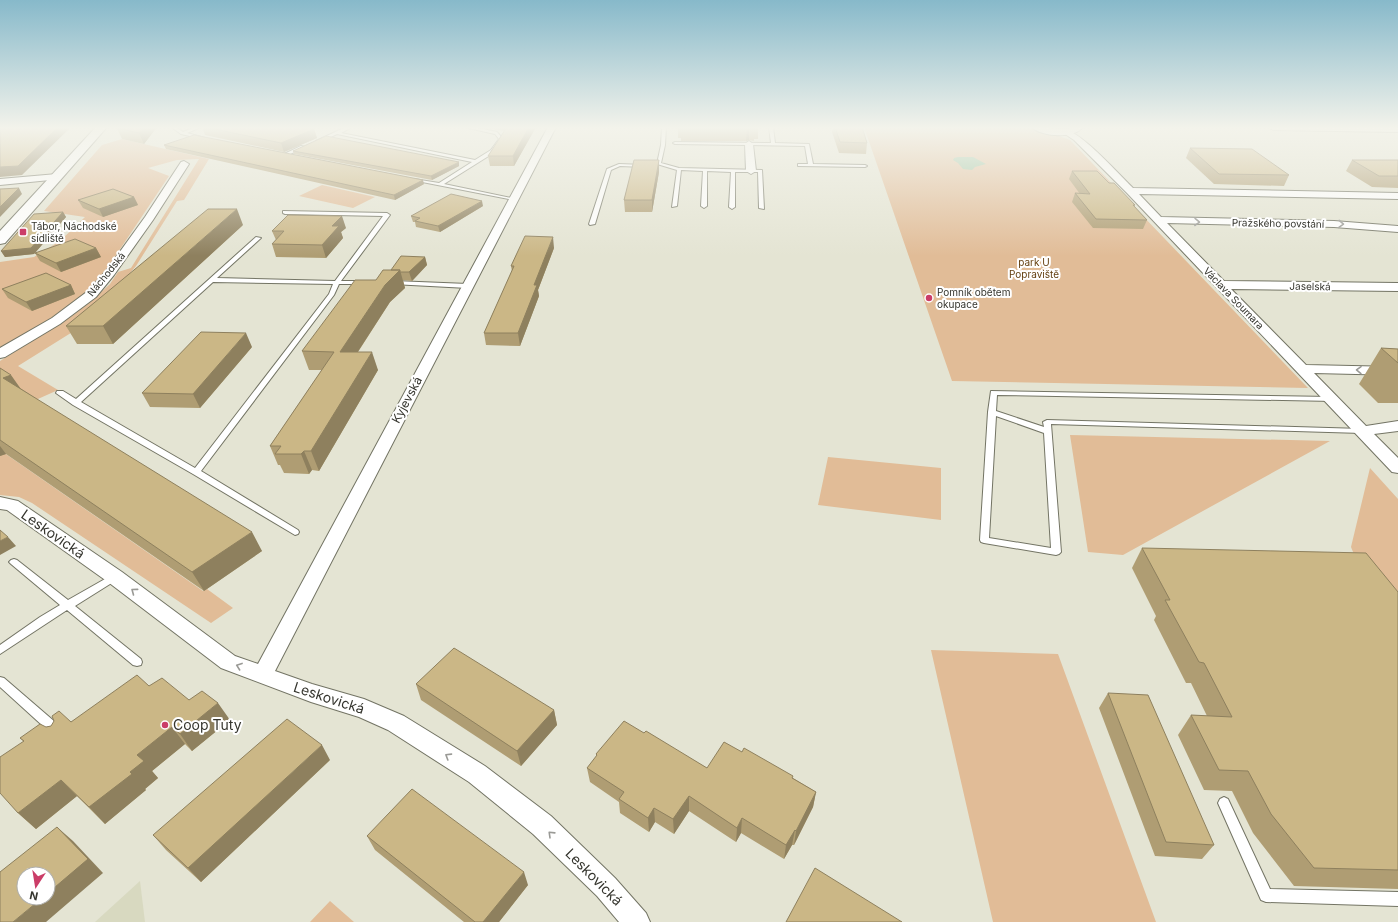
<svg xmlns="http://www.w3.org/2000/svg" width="1398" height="922" viewBox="0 0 1398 922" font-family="Inter,sans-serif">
<rect width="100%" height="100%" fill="#e4e4d3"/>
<path fill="#d8d9c0" d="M140,881L145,922H95Z"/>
<path fill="#e1bc97" d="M864,127H1019L1048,132L1070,140L1308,388L952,381Z
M122,139L209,159L184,200L177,201L136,266L90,321L18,366L58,390L0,416V361L69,318L89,303L110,284L118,272L131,268L199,159L177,160L148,168L169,176L94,288L56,317L11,343L0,347V262L34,257L60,241L85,217L44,211L102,145Z
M322,185L375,197L353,208L299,196Z
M1070,435L1330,441L1123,555L1088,552Z
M0,450L203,591L207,589L233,608L211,623L32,503L19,497L0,495Z
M828,457L941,468V520L818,505Z
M1370,468L1398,499V620L1362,574L1351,547Z
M931,650L1058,654L1156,922H993Z
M330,901L354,922H310Z"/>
<path fill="#96c19d" d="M958,157H973L986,164L975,167L972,170L963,169L958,163L953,160L954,158Z"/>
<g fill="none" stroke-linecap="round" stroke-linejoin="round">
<g stroke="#737464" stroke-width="2">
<path id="lane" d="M171,127H176L183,132L195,127H201L187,133L205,138L203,139L181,134Z
M346,127H352L341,133L475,160L491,150L499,139L495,134L464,127H473L497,132L503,139L495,152L444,184L516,199L514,200L412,180L414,179L439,183L472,162L337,134L320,142L316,141Z
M662,127H666L665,145L661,163L679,168L762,170L764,209L759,208L758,172H735V207L732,209L729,207L731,172L707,171V206L704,208L701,206L703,171L681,170L677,206L672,207L677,170L657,164L661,145Z
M769,127H773L775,143L809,144L813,164L865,165L867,166L865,167L798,166V164H808L805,146L675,144L673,143L675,142L771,143Z
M301,146L305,147L286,156L282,155Z
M619,164L644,165L646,166L644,167L620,166L611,170L595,224L590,225L589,224L607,169Z
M283,211L387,213L390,215L341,281H363L365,282V284H339L334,295L201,471L298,530L299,532L298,534L295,535L193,474L73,405L56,393L57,391H63L76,399L256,237L261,238L217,278L335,281L383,216L285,214L283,213ZM213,282L333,284L329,294L195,468L81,402Z
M394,281L468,284L471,286L468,288L392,284V282Z
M991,391L1331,397L1335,399L1334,401L997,395L996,411L1044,427L1043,422L1047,420L1362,429L1366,431L1362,433L1051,424L1061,552L1059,554L1056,555L984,543L981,542L980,540L988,412ZM996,416L1044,433L1051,548L989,538Z
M14,559L17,560L68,600L112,575L115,573L118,575L120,577L118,579L75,606L141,659L142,662L141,665L137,666L133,665L67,610L0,654V645L40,617L60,605L11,564L9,562L11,560Z
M0,677L4,678L62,728L64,732L62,736L58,737L54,736L0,687Z
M1224,797L1228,799L1270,889L1398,892V906L1266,902L1261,900L1218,803L1220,799Z"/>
</g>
<g stroke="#737464" stroke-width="2">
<path id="street" d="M548,127H556L275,671L312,684L364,699L404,716L485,766L551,816L615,878L646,913L650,922H619L597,896L533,834L469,782L388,730L359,717L311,702L221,668L108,582L7,510L0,509V497L18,501L122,572L235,656L258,664Z
M1063,130C1077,127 1121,177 1133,188L1398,193V199L1139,194L1161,217L1334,221L1398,226V232L1334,227L1167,223L1224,281L1398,283V291L1231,289L1306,365L1398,367V375L1314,373L1366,426L1398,421V431L1374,434L1398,458V473L1392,472L1127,193L1074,140L1062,132Z
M749,141L753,144L756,171L751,174L746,171L745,144Z
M184,161L189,164L153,220L114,275L96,297L60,324L5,357L0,358V348L52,318L88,291L106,271L145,217L181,162Z
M57,174L60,175L62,177L60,179L0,185V179Z"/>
</g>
<g stroke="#737464" stroke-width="2">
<path id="secondary" d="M96,127H107L5,243L0,244V231Z
M1032,127L1064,129L1083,127C1074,139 1041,137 1032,127Z
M1268,127H1398V132L1273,130Z"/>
</g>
<use href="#lane" fill="#fff" fill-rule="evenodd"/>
<use href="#street" fill="#fff" fill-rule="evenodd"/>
<use href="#secondary" fill="#fff" fill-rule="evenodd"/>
</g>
<path fill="#af9d73" d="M157,127L144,144L122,139L117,128Z
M202,127H305L314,129L317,138L284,152L205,135Z
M481,127H536L514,166H490L488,156L504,131Z
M678,127H758V139H754V141L749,140L746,141H681V138H678Z
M833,127H862L867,143L866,154L839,153L832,132Z
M164,145L424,184L395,200L166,149Z
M1190,148L1289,175L1284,186L1214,184L1186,158Z
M293,151L459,166L432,180L294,154Z
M659,160V172L652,212H625L624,200Z
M1352,160H1398V188L1372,187L1346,171Z
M1072,171L1109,183L1135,205L1134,207L1147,220L1143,229L1093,228L1072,202L1075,193L1080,194L1069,179Z
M134,197L138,205L103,217L83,208L78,200Z
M483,206L440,232L416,227L415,222H413L411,216Z
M63,212L66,217L35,253L96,248L101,257L61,272L40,261L35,253L34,254L5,257L1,251Z
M243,225L113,344H77L66,326Z
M346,228L341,232L343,238L326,258L276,257L272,244L276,240L272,231Z
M554,248L538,290L539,296L520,346L486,345L484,333L512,271L511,266Z
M425,257L427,265L412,281L403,280L405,288L390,302L358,352L378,370L319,471L312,470L309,474L284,473L280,465H278L270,446L322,370H309L302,351L391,270Z
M71,285L75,294L32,311L8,298L2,289Z
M252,347L200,408L150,407L142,393Z
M1381,348L1398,349V403H1378L1359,384Z
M0,368L20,388L262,551L204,591L6,454L0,456Z
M1142,548L1398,592V889L1294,886L1253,833L1232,791L1204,790L1178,735L1191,715L1207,716L1191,683H1186L1154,620L1156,616L1132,568Z
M416,684L554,710L557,725L521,766L421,700Z
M149,686L189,700L230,720L192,751L185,744L152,771L158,778L145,789L146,790L105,824L77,796L36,829L18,813L23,741L20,738L46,727L71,722Z
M1108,693L1214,845L1202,859L1155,856L1099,708Z
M644,733L707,768L742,752L793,778L816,792L813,807L794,845H792L784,859L741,833L736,842L689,811L674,834L655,822L649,832L620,813L619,802L590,782L587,768L597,756L596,754Z
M330,760L201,882L166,850L153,835Z
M367,836L528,885L499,922H464L375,850Z"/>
<path fill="#8e805e" d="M58,127H71L22,175L0,177V167Z
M144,127H157L144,144L139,133Z
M529,127H536L514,166L513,156Z
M747,127H749V140L746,141Z
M314,129L317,138L284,152L281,143Z
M659,160V172L652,212V200Z
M459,162V166L432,180L431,176Z
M423,180L424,184L395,200L394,195Z
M19,188L22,194L0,217V207Z
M134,197L138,205L103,217L99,209Z
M482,201L483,206L440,232L438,226Z
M237,209L243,225L113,344L103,326Z
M63,212L66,217L34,254L5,257L1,251Z
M342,216L346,228L341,232L343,238L326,258L322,245L332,226Z
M553,237L554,248L538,290L539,296L520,346L518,333L534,285Z
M96,248L101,257L61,272L56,263Z
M425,257L427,265L412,281L409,272Z
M400,270L405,288L390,302L346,370L340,352L385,285Z
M71,285L75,294L32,311L26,302Z
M246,333L252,347L200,408L193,394Z
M372,352L378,370L319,471L311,451Z
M11,375L23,392L3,378Z
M0,446L6,454L0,456Z
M304,451L312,470L309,474L301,454Z
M252,532L262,551L204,591L192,572Z
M8,537L16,546L0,555V541Z
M218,703L230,720L192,751L180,734Z
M554,710L557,725L521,766L517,751Z
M172,727L185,744L152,771L158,778L145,789L146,790L105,824L89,807L130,772L137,755Z
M322,745L330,760L201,882L188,868Z
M61,780L77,796L36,829L18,813Z
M816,792L813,807L794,845L796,831Z
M689,796V811L674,834L673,819Z
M654,808L655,822L649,832L648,818Z
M742,818L741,833L736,842L737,828Z
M57,827L73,841L103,873L46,922H13L42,898H48V893Z
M795,830L792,845L784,859L786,845Z
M524,872L528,885L499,922H483Z"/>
<path fill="#cbb786" stroke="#8e805e" d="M0,127H58L18,166L0,167Z
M118,127H144L139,133L117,128Z
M205,127H305L314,129L281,143Z
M507,127H529L513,156H488Z
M835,127H862L867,143L840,142Z
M194,135L423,180L394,195L164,145Z
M326,136L459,162L431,176L293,151Z
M1190,148L1252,149L1289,175L1219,174Z
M634,160H659L652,200H624Z
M1352,160H1398V176H1379Z
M1072,171H1097L1109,183H1114L1135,205H1133L1147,220L1096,219L1075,193L1090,194Z
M19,188L0,207V189Z
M113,189L134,197L99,209L78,200Z
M451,194L482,201L438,226L415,221L420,218L411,216Z
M208,209H237L103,326H66Z
M63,212L31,248L1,251L34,214Z
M288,215L342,216L332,226H339L322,245L272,244L284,231H272Z
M525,236L553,237L534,285H537L518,333H484L514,266H511Z
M75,239L96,248L56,263L35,253Z
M401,256L425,257L409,272H400V270H391Z
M383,270H400L385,285L340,352H372L311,451H304L301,454H275L281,446H270L334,352L302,351L355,280H376Z
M46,273L71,285L26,302L2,289Z
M201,332L246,333L193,394L142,393Z
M1381,348L1398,349V363Z
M0,368L11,375L3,378L252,532L192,572L0,440Z
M0,530L8,537L0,541Z
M1142,548L1366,553L1398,592V870L1314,868L1271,814L1248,771L1219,770L1191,715L1232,717L1204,663L1199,662L1165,600H1170Z
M454,648L554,710L517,751L416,684Z
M137,675L149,686L162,678L189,700L202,691L218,703L180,734L172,727L137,755L144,761L130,772L132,774L89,807L61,780L18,813L0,793V757L24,741L20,738L40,724L46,727L51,726L54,721L52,716L59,711L71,722Z
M1108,693L1148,695L1214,845L1166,842Z
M287,719L322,745L188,868L153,835Z
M624,721L644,733L646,731L707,768L724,742L742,752L744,748L793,776L792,778L816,792L796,831L795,830L786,845L742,818L737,828L689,796L673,819L654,808L648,818L619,799L624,792L587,768L597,755L596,754Z
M412,789L524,872L483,922H475L367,836Z
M57,827L88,859L48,893V874H24V898H42L13,922H0V872Z
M815,868L902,922H786Z"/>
<defs><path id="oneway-chevron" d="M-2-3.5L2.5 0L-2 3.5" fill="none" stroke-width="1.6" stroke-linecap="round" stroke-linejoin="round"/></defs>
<g stroke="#9a9a96">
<use href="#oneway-chevron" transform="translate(1197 222) rotate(1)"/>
<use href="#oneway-chevron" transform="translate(1341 224) rotate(2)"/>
<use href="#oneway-chevron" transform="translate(1359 370) rotate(-179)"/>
<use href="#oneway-chevron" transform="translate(134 591) rotate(-143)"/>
<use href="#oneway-chevron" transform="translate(239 666) rotate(-160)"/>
<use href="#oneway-chevron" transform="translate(448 756) rotate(-148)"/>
<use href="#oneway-chevron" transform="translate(551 834) rotate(-136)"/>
</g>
<linearGradient id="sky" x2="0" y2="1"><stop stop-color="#87b9ca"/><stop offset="0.5" stop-color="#f3f3eb"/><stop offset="1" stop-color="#f3f3eb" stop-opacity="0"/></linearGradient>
<rect width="1398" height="256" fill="url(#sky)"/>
<g fill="#cb3d68" stroke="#fff" stroke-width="1.5">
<rect x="19" y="228" width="8" height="8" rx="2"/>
<circle cx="929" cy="298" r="4"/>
<circle cx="165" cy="725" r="4"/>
</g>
<g text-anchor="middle" stroke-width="4" stroke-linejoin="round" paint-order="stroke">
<g font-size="10" fill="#35352e" stroke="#fff">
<text transform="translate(1278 223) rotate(1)" y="4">Pražského povstání</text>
<text transform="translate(106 274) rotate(-51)" y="4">Náchodská</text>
<text transform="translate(1310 286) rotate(1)" y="4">Jaselská</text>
<text transform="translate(1234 298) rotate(46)" y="4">Václava Soumara</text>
</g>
<g font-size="10" fill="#35352e" stroke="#fff" text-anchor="start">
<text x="31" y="230">Tábor, Náchodské<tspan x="31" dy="12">sídliště</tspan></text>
<text x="937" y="296">Pomník obětem<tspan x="937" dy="12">okupace</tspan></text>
</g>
<g font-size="10" fill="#633e0e" stroke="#fff">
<text x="1034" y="266">park U<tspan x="1034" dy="12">Popraviště</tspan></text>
</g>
<g font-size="12" fill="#35352e" stroke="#fff">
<text transform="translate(407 400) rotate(-62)" y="4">Kyjevská</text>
</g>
<g font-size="14" fill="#35352e" stroke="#fff">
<text transform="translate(53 534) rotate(35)" y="5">Leskovická</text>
<text transform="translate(329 698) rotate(18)" y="5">Leskovická</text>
<text transform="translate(594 877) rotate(45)" y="5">Leskovická</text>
</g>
<g font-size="14" fill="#35352e" stroke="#fff" text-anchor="start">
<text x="173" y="730">Coop Tuty</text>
</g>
</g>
<g transform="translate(36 886) rotate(192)"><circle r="19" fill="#ffffff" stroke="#aeaeab"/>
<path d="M0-3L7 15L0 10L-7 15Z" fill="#cb3d68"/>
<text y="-6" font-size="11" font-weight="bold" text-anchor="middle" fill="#35352e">N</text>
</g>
</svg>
